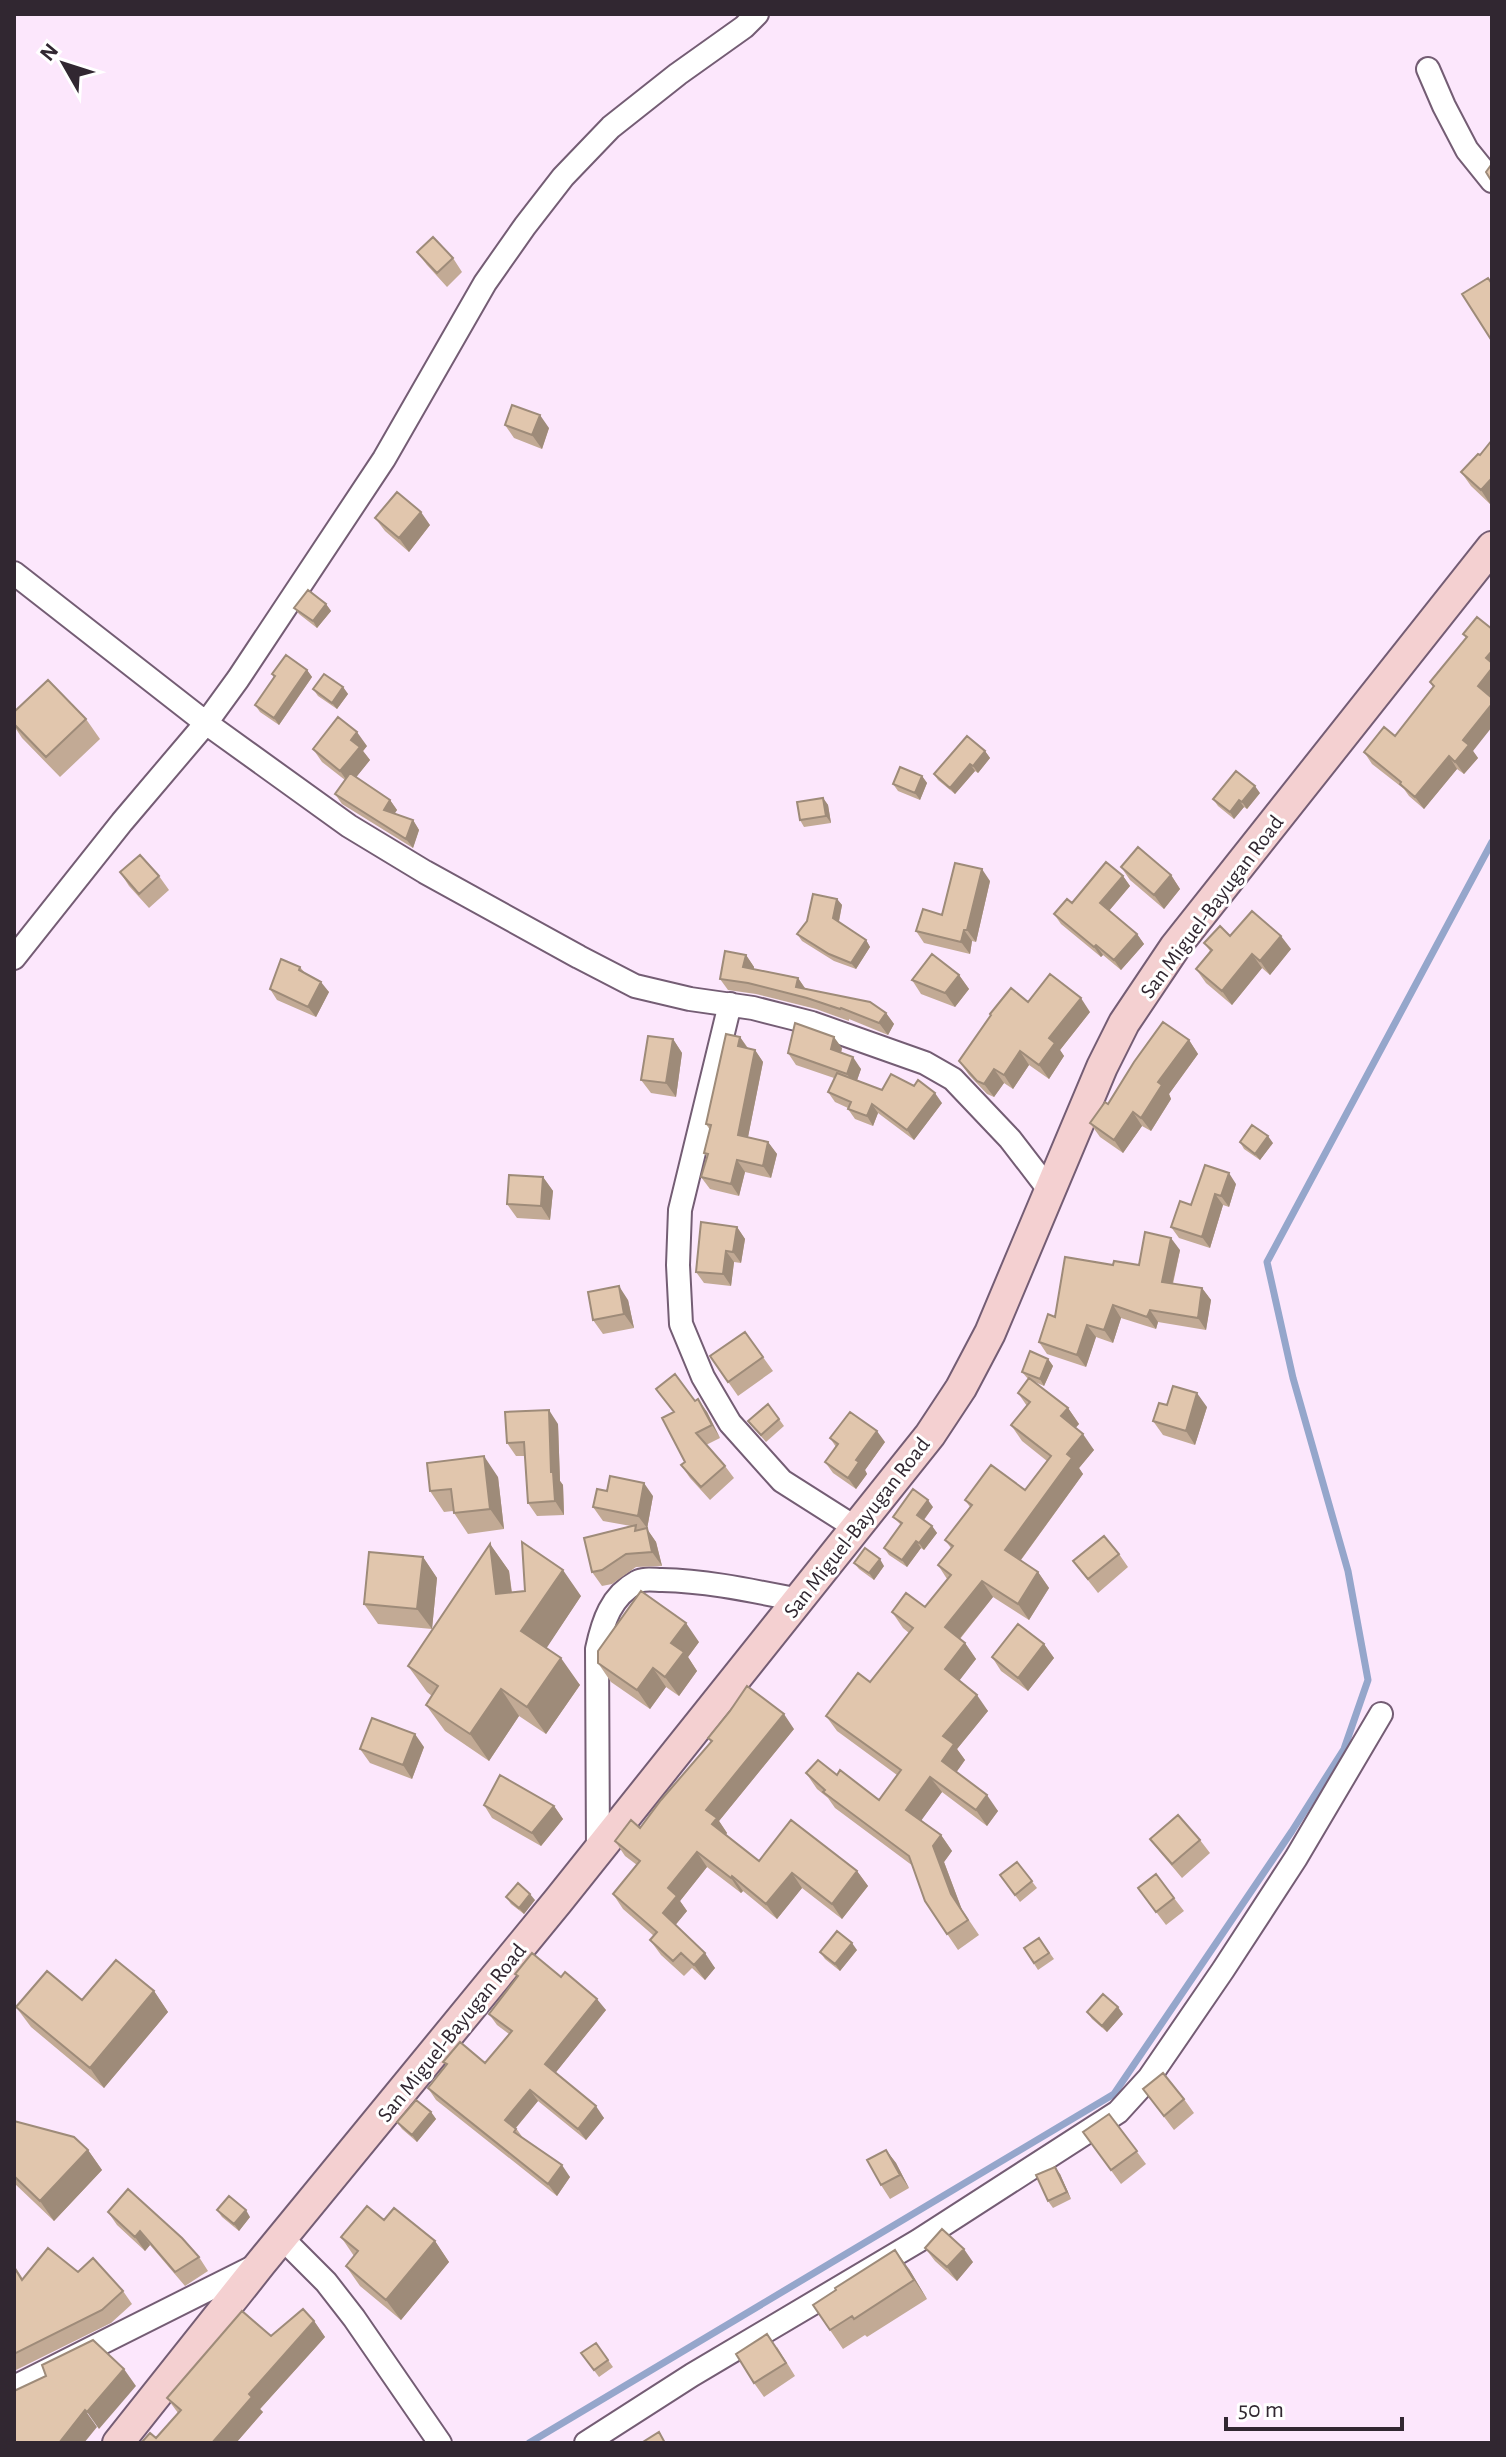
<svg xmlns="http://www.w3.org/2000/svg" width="1506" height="2457" viewBox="0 0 1506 2457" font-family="'Alegreya Sans',sans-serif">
<rect width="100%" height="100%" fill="#fce7fc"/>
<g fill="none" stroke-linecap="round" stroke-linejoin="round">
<path stroke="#95a6cb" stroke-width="7" d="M529,2443L1114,2094L1292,1831L1344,1749L1368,1680L1348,1571L1293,1378L1267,1262L1492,842"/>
<g stroke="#745d74" stroke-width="26">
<path id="street" d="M1428,69L1444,106L1467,150L1492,181
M14,573L206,723L349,826L425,872L579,957L635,986L690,999L753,1008L812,1023L925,1063L953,1079L1010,1139L1050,1191
M14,958L122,822L206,723L238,679L384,459L485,283L525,226L563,177L611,127L678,74L744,27L757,14
M730,1004L680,1210L678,1265L681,1324L703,1377L730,1423L782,1481L856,1528
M598,1852L597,1649C603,1621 611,1596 637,1582C644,1578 654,1580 662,1580C708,1581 753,1591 799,1600
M282,2238L326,2282L354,2318L440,2443
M14,2387L257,2265
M586,2443L692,2375L918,2241L1118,2112L1149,2078L1223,1970L1296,1858L1381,1714"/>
</g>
<g stroke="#745d74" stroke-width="34">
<path id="secondary" d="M118,2443L261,2263L558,1901L930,1435L961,1388L990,1333L1102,1067L1124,1023L1175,947L1492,547"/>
</g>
<use href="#street" stroke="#fff" stroke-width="22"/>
<use href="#secondary" stroke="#f4d0d1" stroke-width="30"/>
</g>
<path fill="#c2aa95" d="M417,252L453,258L462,272L447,287L427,265Z
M505,425L549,428L542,449L514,438Z
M1478,454L1490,504L1471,486L1461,472Z
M375,518L430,525L409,552L385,531Z
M326,604L331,611L317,628L299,614L294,608Z
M1492,629V692L1489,695L1473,751L1478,758L1464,774L1457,769L1424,809L1409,796L1404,789L1372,764L1364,752L1395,736L1433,687L1430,682L1466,638L1463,634Z
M307,670L312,677L279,725L260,712L255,705L274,678L272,674Z
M343,687L348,694L337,709L318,696L313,689Z
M14,712L86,719L100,739L60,777L22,738L14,726Z
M367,746L363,751L370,760L356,777L390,800L397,810L394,814L413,820L419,830L413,848L342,804L335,794L345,780L322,762L313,749Z
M985,751L990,758L978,773L975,771L955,794L938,780L934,774Z
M922,776L927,783L920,800L898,791L893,784Z
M1260,793L1247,809L1244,807L1234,819L1218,806L1213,799Z
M823,798L828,805L831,823L804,827L800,820Z
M1121,867L1171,875L1180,889L1164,909L1130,880Z
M120,872L159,876L169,890L149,908L129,886Z
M1123,876L1130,886L1109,911L1137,934L1144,944L1121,970L1103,955L1101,957L1061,924L1054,914Z
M990,881L976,942L972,941L970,954L924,943L916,931L942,915Z
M837,899L842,905L839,922L866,940L870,947L856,969L834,961L802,941L797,934L807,921Z
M1230,936L1291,949L1270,975L1262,968L1232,1005L1206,983L1196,969L1210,951L1204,943Z
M746,955L754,967V969L798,978L805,988L886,1013L894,1024L888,1035L849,1019V1021L816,1009L756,994L728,990L720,979Z
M300,967L305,973L329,992L316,1017L277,1000L270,989Z
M959,975L969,989L955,1007L921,994L912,980Z
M1028,1002L1090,1012L1060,1050L1064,1056L1049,1079L1029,1065L1013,1089L1004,1083L994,1097L987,1094L969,1075L959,1061Z
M740,1037L748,1048L755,1050L763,1062L748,1137L768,1142L777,1154L771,1178L745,1172L739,1196L710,1189L701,1177L707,1157L704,1153L710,1130L706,1124Z
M673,1039L682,1053L676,1097L651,1093L641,1080Z
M1189,1040L1198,1054L1169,1094L1171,1099L1151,1131L1142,1126L1123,1153L1100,1137L1090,1123L1108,1104Z
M842,1048L841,1053L861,1069L857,1080L882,1090L942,1103L914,1140L878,1113L873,1126L855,1119L848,1109V1108L835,1102L828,1092L834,1078L796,1065L788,1053Z
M1240,1142L1273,1143L1260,1160L1244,1149Z
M543,1177L553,1191L550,1220L517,1218L507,1204Z
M1236,1184L1229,1207L1223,1205L1210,1248L1179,1238L1171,1227L1191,1205Z
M737,1227L745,1239L741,1263L734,1262L731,1286L704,1283L696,1272Z
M1180,1250L1173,1284L1202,1288L1211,1300L1206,1330L1158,1322L1156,1329L1121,1318L1113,1343L1096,1337L1086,1367L1047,1354L1039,1342L1055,1317L1113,1265H1139Z
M628,1300L634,1328L603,1334L593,1320Z
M745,1332L773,1371L738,1396L710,1356Z
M1048,1359L1053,1366L1044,1386L1035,1382L1068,1408L1079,1424L1075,1428L1094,1450L1079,1468L1083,1474L1021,1560L1038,1572L1049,1588L1029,1620L993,1597L960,1639L965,1643L976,1659L959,1680L988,1711L957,1749L965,1760L956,1772L998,1811L987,1826L942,1792L921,1820L941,1835L952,1851L944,1862L962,1910L979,1935L958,1950L925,1901L913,1866L835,1808L828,1798L817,1789L806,1773L837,1775L879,1800L897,1775L837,1731L826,1716L870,1682L909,1633L903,1628L892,1612L925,1607L947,1579L938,1565L951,1548L945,1540L970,1507L965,1500L1025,1490L1047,1461L1022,1441L1011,1425L1027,1406L1018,1393L1028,1379L1022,1372Z
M656,1389L695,1401L707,1412L720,1438L706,1445L725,1466L734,1478L710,1500L690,1478L681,1465L685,1462L674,1412Z
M1167,1405L1207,1407L1195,1445L1163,1435L1153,1421Z
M779,1419L784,1426L766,1442L748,1421Z
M558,1424L560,1481L563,1485L564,1515L537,1516L528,1503L525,1456H516L507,1443Z
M830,1438L885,1442L865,1470L867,1474L856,1489L833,1473L825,1462L836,1447Z
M498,1477L504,1529L468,1534L454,1513L453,1511L444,1512L430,1491Z
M653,1496L647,1529L656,1542L662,1566L636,1567L612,1584L602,1586L592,1572L631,1526L603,1521L593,1507Z
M933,1507L924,1520L932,1526L937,1533L924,1550L921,1548L907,1567L889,1555L884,1548L901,1525L893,1517Z
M490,1544L509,1571L512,1592L581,1596L546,1648L580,1685L546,1734L519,1716L489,1761L445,1731L426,1705L432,1696L427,1692L408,1666Z
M1119,1554L1128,1567L1098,1593L1073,1561Z
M423,1557L437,1578L432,1629L378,1624L364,1604Z
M854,1563L884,1566L874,1580L859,1569Z
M699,1642L688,1657L697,1671L679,1696L666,1687L650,1709L611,1682L598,1663Z
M1044,1644L1054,1658L1028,1691L1001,1671L992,1657Z
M794,1729L719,1821L727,1833L726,1835L759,1861L857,1871L868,1886L842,1919L802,1888L777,1919L743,1891L741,1893L707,1867L680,1901L687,1911L675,1925L715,1968L705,1980L692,1968L684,1976L661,1955L650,1940L654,1936L623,1909L613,1894L637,1865L625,1856L615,1841L640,1828L711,1742L708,1738Z
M424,1747L412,1779L370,1763L360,1749Z
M484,1805L554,1806L563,1819L541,1846L492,1818Z
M1150,1839L1200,1840L1210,1853L1182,1878L1160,1852Z
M1017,1862L1037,1888L1020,1902L1000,1875Z
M1138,1888L1174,1898L1184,1911L1166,1925Z
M506,1897L535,1900L524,1914L511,1904Z
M1039,1938L1054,1959L1038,1970L1024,1948Z
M857,1950L840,1971L825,1959L820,1952Z
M515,1974L561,1977L606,2010L555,2073L604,2118L586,2140L538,2101L516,2128L523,2138L570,2177L557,2196L436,2100L428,2088L446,2065L443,2062L485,2063L509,2034L497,2025L489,2014L518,1977Z
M154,1991L168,2012L104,2088L31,2027L16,2007Z
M1087,2012L1123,2014L1107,2032L1092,2019Z
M1143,2089L1184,2099L1194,2113L1174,2130Z
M431,2112L436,2119L417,2142L402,2129L397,2122Z
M1109,2114L1146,2164L1121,2184L1083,2132Z
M14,2121L88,2150L102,2170L54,2221L14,2183Z
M886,2150L896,2163L909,2188L890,2199L881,2185Z
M1060,2174L1071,2199L1053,2208L1048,2201Z
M217,2210L250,2217L239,2231L222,2217Z
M108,2212L199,2257L208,2271L185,2286L150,2245L145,2251L117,2225Z
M384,2220L435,2241L449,2262L401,2320L360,2286L346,2266L354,2256L341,2237Z
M925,2248L973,2262L957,2281L935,2261Z
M14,2265L23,2279L78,2272L123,2291L132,2304L111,2323L14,2371Z
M909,2269L927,2299L867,2337L865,2335L843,2349L830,2330Z
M314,2321L325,2337L260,2409L263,2412L236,2443H141L156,2438L178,2413L167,2398L271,2336Z
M596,2343L613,2367L599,2377L581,2353Z
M777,2347L795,2376L764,2397L754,2383Z"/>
<path fill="#9e8b79" d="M540,415L549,428L542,449L532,435Z
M1492,478V502L1490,504L1481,490Z
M421,512L430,525L409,552L399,538Z
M326,604L331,611L317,628L313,621Z
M1492,651V667L1486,658Z
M1492,668V692L1487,699L1478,686Z
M307,670L312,677L279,725L274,718Z
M343,687L348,694L337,709L332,703Z
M1492,704V727L1473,751L1478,758L1464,774L1455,762L1463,740Z
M357,732L367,746L363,751L370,760L350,785L340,771L351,740Z
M985,751L990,758L978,773L973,766Z
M1449,756L1457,769L1424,809L1415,797Z
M970,764L975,771L955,794L950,788Z
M922,776L927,783L920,800L915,793Z
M1255,786L1260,793L1247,809L1242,802Z
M823,798L828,805L831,823L826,816Z
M390,800L397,810L391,819L384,810Z
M1239,800L1244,807L1234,819L1230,812Z
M413,820L419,830L413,848L406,839Z
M982,869L990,881L976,942L967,930Z
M1171,875L1180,889L1164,909L1154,895Z
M1123,876L1130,886L1107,913L1100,903Z
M837,899L842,905L838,925L833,918Z
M964,930L972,941L970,954L961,942Z
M1137,934L1144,944L1121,970L1114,960Z
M1281,936L1291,949L1270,975L1260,961Z
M866,940L870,947L856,969L851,963Z
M1096,945L1103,955L1101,957L1094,947Z
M1252,954L1262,968L1232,1005L1222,991Z
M746,955L754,967L752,978L743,967Z
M959,975L969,989L955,1007L945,993Z
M798,978L806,990L804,998L796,987Z
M321,982L329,992L316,1017L308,1007Z
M1081,998L1090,1012L1060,1050L1064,1056L1049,1079L1039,1065L1049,1038Z
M886,1013L894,1024L888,1035L879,1023Z
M740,1037L748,1049L738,1046Z
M834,1037L842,1048L839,1061L831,1049Z
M673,1039L682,1053L676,1097L666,1083Z
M1189,1040L1198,1054L1169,1094L1171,1099L1151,1131L1141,1118L1158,1082Z
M755,1050L763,1062L746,1147L738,1135Z
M1020,1051L1029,1065L1013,1089L1004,1075Z
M853,1057L861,1069L855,1086L847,1074Z
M994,1069L1004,1083L994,1097L984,1084Z
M935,1093L942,1103L914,1140L907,1130Z
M872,1104L878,1113L873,1126L867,1116Z
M1133,1112L1142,1126L1123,1153L1114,1140Z
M1268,1136L1273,1143L1260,1160L1255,1154Z
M768,1142L777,1154L771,1178L763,1166Z
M737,1160L745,1172L739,1196L731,1184Z
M1229,1173L1236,1184L1229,1207L1221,1196Z
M543,1177L553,1191L550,1220L541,1206Z
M1215,1194L1223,1205L1210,1248L1202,1237Z
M737,1227L745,1239L741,1263L733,1252Z
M1171,1238L1180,1250L1170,1294L1162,1282Z
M726,1251L734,1262L731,1286L723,1274Z
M619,1286L628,1300L634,1328L624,1314Z
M1202,1288L1211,1300L1206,1330L1198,1318Z
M1113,1305L1121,1318L1113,1343L1104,1330Z
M1150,1310L1158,1322L1156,1329L1147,1317Z
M1087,1325L1096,1337L1086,1367L1077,1355Z
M1048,1359L1053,1366L1044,1386L1040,1379Z
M1197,1393L1207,1407L1195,1445L1186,1431Z
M698,1399L707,1412L720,1438L712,1425Z
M1068,1408L1079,1424L1072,1432L1061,1416Z
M549,1410L558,1424L560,1481L563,1485L564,1515L555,1501L551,1472Z
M877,1431L885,1442L865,1470L867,1474L856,1489L848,1478L856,1460Z
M1083,1434L1094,1450L1079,1468L1083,1474L1017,1565L1005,1550L1067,1454Z
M484,1456L498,1477L504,1529L490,1509Z
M644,1483L653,1496L647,1529L656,1542L662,1566L652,1552L647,1528L638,1516Z
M928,1500L933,1507L922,1522L917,1515Z
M932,1526L937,1533L924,1550L919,1543Z
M916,1541L921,1548L907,1567L902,1560Z
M490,1544L509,1571L515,1621L496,1594Z
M423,1557L437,1578L432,1629L417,1609Z
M880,1559L884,1566L874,1580L869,1573Z
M563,1570L581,1596L540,1658L521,1631Z
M1038,1572L1049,1588L1029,1620L1018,1604Z
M982,1581L993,1597L956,1643L945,1627Z
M686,1623L699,1642L688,1657L697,1671L679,1696L665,1677L671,1643Z
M965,1643L976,1659L956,1685L945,1669Z
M1044,1644L1054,1658L1028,1691L1018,1678Z
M561,1658L580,1685L546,1734L527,1707Z
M653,1668L666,1687L650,1709L637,1690Z
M501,1689L519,1716L489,1761L470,1734Z
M977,1695L988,1711L957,1749L965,1760L953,1777L942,1761L943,1736Z
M784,1714L794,1729L719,1821L727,1833L722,1839L712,1824L706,1810Z
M415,1734L424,1747L412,1779L403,1765Z
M930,1777L942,1792L918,1825L906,1810Z
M987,1795L998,1811L987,1826L976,1810Z
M554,1806L563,1819L541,1846L532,1833Z
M941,1835L952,1851L944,1862L962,1910L979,1935L951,1894L933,1846Z
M697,1852L707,1867L680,1901L687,1911L673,1928L663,1913L668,1888Z
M857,1871L868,1886L842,1919L832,1904Z
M792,1873L802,1888L777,1919L766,1904Z
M732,1876L743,1891L741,1893L731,1878Z
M530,1894L535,1900L524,1914L519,1908Z
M852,1943L857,1950L840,1971L835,1964Z
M705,1953L715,1968L705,1980L694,1965Z
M154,1991L168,2012L104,2088L90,2068Z
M597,1999L606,2010L553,2076L545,2064Z
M1118,2007L1123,2014L1107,2032L1102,2026Z
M530,2090L538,2101L513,2131L505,2120Z
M596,2106L604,2118L586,2140L578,2129Z
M431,2112L436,2119L417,2142L412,2135Z
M88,2150L102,2170L54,2221L40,2201Z
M886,2150L896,2163L909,2188L900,2175Z
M562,2165L570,2177L557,2196L548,2184Z
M1055,2167L1060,2174L1071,2199L1067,2192Z
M246,2210L250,2217L239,2231L234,2224Z
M140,2231L150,2245L145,2251L135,2237Z
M435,2241L449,2262L401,2320L386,2300Z
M964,2249L973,2262L957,2281L947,2267Z
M895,2250L909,2269L927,2299L914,2280Z
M314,2321L325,2337L260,2409L263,2412L236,2443H212L249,2394Z
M124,2369L136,2386L99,2429L87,2412Z
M85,2410L97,2427L84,2443H59Z"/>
<path fill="#e1c6ad" stroke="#9e8b79" stroke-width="2" d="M1491,156H1492V182L1486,172L1491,165Z
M433,237L453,258L437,273L417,252Z
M1488,278L1492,284V341L1462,294Z
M512,405L540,415L532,435L505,425Z
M1492,440V478L1481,490L1461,472L1478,454L1480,455Z
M397,492L421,512L399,538L375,518Z
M308,590L326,604L313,621L294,608Z
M1477,617L1492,629V651L1486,658L1492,663V668L1478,686L1492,698V704L1463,740L1469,745L1455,762L1449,756L1415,797L1400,784L1401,782L1364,752L1384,727L1395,736L1434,686L1430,682L1467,637L1463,634Z
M286,655L307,670L274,718L255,705L275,676L272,674Z
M324,674L343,687L332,703L313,689Z
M48,680L86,719L46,757L14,724V712Z
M338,717L357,732L351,740L360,747L340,771L313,749Z
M967,736L985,751L973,766L970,764L950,788L934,774Z
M900,767L922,776L915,793L893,784Z
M1236,771L1255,786L1242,802L1239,800L1230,812L1213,799Z
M350,773L390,800L384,810L413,820L406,839L335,794Z
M823,798L826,816L800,820L797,802Z
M1138,847L1171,875L1154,895L1121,867Z
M140,855L159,876L139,894L120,872Z
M1106,862L1123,876L1100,903L1137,934L1114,960L1096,945L1094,947L1054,914L1067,899L1072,903Z
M955,863L982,869L967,930H964L961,942L916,931L923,909L942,915Z
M813,894L837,899L833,918L866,940L851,963L829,954L797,934L807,921Z
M1252,911L1281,936L1260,961L1252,954L1222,991L1196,969L1212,950L1204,943L1220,926L1230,936Z
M725,951L746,955L743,967L798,978L796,987L870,1002L886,1013L879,1023L841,1008L840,1009L807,998L748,983L720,979Z
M932,954L959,975L945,993L912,980Z
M281,959L300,967L299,970L321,982L308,1007L270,989Z
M1050,974L1081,998L1049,1038L1055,1043L1039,1065L1020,1051L1004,1075L994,1069L984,1084L977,1081L959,1061L991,1015L990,1014L1011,988L1028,1002Z
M1163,1022L1189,1040L1158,1082L1162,1085L1141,1118L1133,1112L1114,1140L1090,1123L1105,1102L1108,1104L1134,1062Z
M795,1023L834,1037L831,1049L853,1057L847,1074L788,1053Z
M726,1034L740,1037L738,1046L755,1050L738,1135L768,1142L763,1166L737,1160L731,1184L701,1177L708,1154L704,1153L711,1125L706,1124Z
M648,1036L673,1039L666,1083L641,1080Z
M837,1073L882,1090L891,1074L914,1086L918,1080L935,1093L907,1130L872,1104L867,1116L848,1109L851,1102L828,1092Z
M1252,1125L1268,1136L1255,1154L1240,1142Z
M1205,1165L1229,1173L1221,1196L1215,1194L1202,1237L1171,1227L1180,1201L1191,1205Z
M509,1175L543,1177L541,1206L507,1204Z
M701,1222L737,1227L733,1252L726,1251L723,1274L696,1272Z
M1145,1232L1171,1238L1162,1282L1202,1288L1198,1318L1150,1310L1147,1317L1113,1305L1104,1330L1087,1325L1077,1355L1039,1342L1048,1314L1055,1317L1065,1257L1113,1265L1114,1261L1139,1265Z
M619,1286L624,1314L593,1320L588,1292Z
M745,1332L763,1357L728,1382L710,1356Z
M1030,1351L1048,1359L1040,1379L1022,1372Z
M675,1374L695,1401L698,1399L712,1425L696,1433L725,1466L701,1487L681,1465L685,1462L662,1418L674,1412L656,1389Z
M1029,1378L1068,1408L1061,1416L1083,1434L1067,1454L1072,1458L1005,1550L1038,1572L1018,1604L982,1581L945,1627L965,1643L945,1669L977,1695L943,1736L954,1744L942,1761L987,1795L976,1810L930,1777L906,1810L941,1835L933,1846L951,1894L968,1920L947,1934L925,1901L909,1856L823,1792L825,1790L806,1773L818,1760L837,1775L840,1770L879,1800L901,1770L826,1716L858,1673L870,1682L913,1628L892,1612L906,1593L925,1607L951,1575L938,1565L953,1546L945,1540L972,1505L965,1500L991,1465L1025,1490L1051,1456L1011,1425L1030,1402L1018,1393Z
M1173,1386L1197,1393L1186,1431L1153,1421L1159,1403L1167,1405Z
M768,1404L779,1419L761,1435L748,1421Z
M549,1410L551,1472H553L555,1501L528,1503L524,1442L507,1443L505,1412Z
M850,1412L877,1431L856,1460L859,1462L848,1478L825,1462L838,1444L830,1438Z
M484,1456L490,1509L454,1513L451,1489L430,1491L427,1463Z
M610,1476L644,1483L638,1516L593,1507L597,1489L607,1491Z
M913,1489L928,1500L917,1515L932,1526L919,1543L916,1541L902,1560L884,1548L902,1523L893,1517Z
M636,1525L635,1531L647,1528L652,1552L626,1554L602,1570L592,1572L584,1538Z
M1104,1536L1119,1554L1088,1579L1073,1561Z
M522,1542L563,1570L521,1631L561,1658L527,1707L501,1689L470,1734L426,1705L438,1686L408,1666L490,1544L496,1594L525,1591Z
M865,1548L880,1559L869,1573L854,1563Z
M369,1552L423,1557L417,1609L364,1604Z
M641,1591L686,1623L671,1643L684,1652L665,1677L653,1668L637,1690L598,1663V1651Z
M1018,1624L1044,1644L1018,1678L992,1657Z
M747,1686L784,1714L706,1810L717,1818L712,1824L759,1861L791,1820L857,1871L832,1904L792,1873L766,1904L732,1876L731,1878L697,1852L668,1888L677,1896L663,1913L705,1953L694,1965L681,1953L673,1961L650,1940L657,1932L613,1894L640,1861L615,1841L631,1820L640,1828L661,1800L712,1741L708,1738L730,1711Z
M372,1718L415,1734L403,1765L360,1749Z
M500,1775L554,1806L532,1833L484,1805Z
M1178,1815L1200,1840L1172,1864L1150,1839Z
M1017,1862L1032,1881L1015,1895L1000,1875Z
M1156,1874L1174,1898L1156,1912L1138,1888Z
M518,1883L530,1894L519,1908L506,1897Z
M837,1931L852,1943L835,1964L820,1952Z
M1039,1938L1049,1953L1034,1963L1024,1948Z
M532,1953L561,1977L565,1972L597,1999L545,2064L596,2106L578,2129L530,2090L505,2120L516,2129L514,2132L562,2165L548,2184L428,2088L447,2064L443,2062L460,2042L485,2063L512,2031L489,2014L518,1976L515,1974Z
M116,1960L154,1991L90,2068L16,2007L47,1971L82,2000Z
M1103,1994L1118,2007L1102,2026L1087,2012Z
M1163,2073L1184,2099L1164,2116L1143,2089Z
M416,2100L431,2112L412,2135L397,2122Z
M1109,2114L1137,2151L1111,2170L1083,2132Z
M14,2121L74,2137L88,2150L40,2201L14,2176Z
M886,2150L900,2175L881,2185L867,2160Z
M1055,2167L1067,2192L1048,2201L1036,2175Z
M128,2189L182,2238L199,2257L175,2272L140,2231L135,2237L108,2212Z
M229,2196L246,2210L234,2224L217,2210Z
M367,2206L384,2220L394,2208L435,2241L386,2300L346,2266L358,2251L341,2237Z
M942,2229L964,2249L947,2267L925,2248Z
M48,2248L78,2272L93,2258L123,2291L102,2310L14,2354V2267L22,2280Z
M895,2250L914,2280L854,2319L852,2316L830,2330L813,2305L836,2290L835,2288Z
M303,2309L314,2321L249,2394L252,2397L212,2443H141L150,2433L156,2438L181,2410L167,2398L242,2311L271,2336Z
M767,2334L786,2363L754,2383L736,2354Z
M93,2340L124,2369L87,2412L85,2410L59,2443H14V2391L46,2376L42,2365Z
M596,2343L608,2360L594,2370L581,2353Z
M659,2432L665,2443H644L643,2442Z"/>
<g text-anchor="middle" stroke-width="6" stroke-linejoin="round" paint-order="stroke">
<g font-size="22" fill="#312731" stroke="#fff">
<text transform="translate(1211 906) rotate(-53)" y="8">San Miguel-Bayugan Road</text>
<text transform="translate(856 1527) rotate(-52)" y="8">San Miguel-Bayugan Road</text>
<text transform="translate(451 2032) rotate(-51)" y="8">San Miguel-Bayugan Road</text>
</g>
</g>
<rect width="1506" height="2457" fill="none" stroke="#312731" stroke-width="32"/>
<g transform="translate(64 64) rotate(309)" stroke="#ffffff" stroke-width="6" paint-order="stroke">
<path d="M0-6L14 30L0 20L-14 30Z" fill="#312731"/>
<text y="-12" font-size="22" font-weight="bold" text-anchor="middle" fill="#312731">N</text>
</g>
<path d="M1226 2417v12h176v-12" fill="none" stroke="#312731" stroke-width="4"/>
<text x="1238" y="2417" font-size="24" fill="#312731" stroke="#ffffff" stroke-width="6" paint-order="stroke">50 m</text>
</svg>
